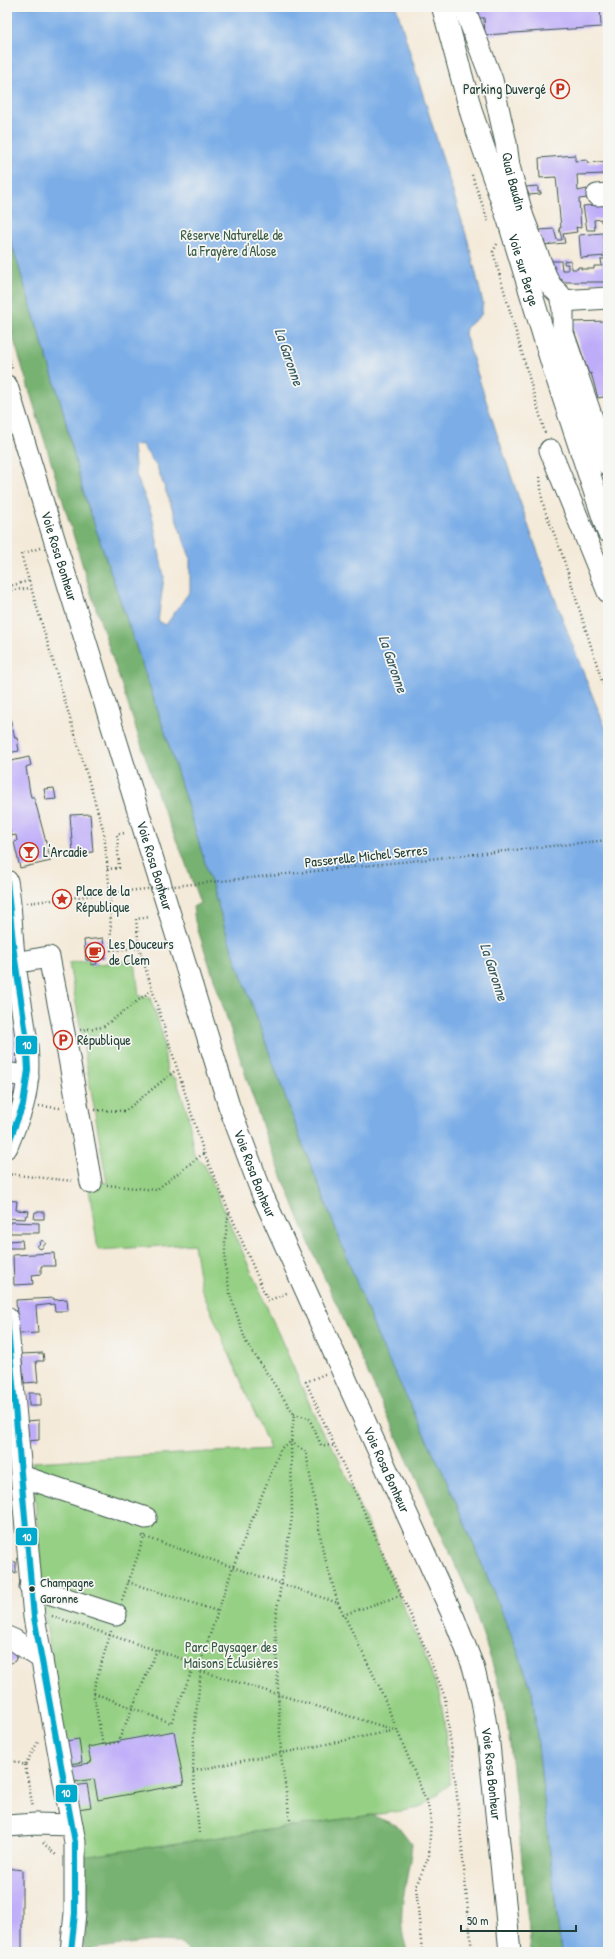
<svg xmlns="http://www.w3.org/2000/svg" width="615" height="1959" viewBox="0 0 615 1959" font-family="'Patrick Hand',sans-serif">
<rect width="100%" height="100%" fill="#f6f6f2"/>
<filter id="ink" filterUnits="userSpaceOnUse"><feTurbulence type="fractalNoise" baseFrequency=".025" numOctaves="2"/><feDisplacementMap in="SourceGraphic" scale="8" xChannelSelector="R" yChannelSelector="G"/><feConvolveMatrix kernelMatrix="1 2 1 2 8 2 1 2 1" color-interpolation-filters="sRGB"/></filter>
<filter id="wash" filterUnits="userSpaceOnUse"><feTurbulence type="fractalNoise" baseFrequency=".012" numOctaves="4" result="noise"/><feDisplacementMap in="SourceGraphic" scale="16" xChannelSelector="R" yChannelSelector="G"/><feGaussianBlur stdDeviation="0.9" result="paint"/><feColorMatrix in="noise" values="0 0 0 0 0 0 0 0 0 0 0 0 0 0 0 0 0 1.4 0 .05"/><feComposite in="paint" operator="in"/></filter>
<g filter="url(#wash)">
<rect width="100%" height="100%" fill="#f4ead9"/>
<path fill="#95d084" stroke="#5a865c" d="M91,960V965L135,960L139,996L150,998L162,1032L167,1073L176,1079L188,1114L194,1155L204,1164L312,1410L321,1430L336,1453L424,1653L440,1697L444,1720L450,1784L421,1808L83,1857L44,1611L32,1462L270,1449L201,1288L194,1244L98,1250L88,1182L107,1183L69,963Z"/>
<path fill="#78b272" stroke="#4c7853" d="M7,229L61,403L83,491L164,729L229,941L298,1132L379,1340L447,1481L514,1641L532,1691L561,1952H531L512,1760L504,1702L492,1663L471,1599L314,1255L265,1134L195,921L193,907L200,903L183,856L162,807L90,590L7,317Z
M371,1815L398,1826L412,1844C409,1880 393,1917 408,1952H189L179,1942L151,1941L84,1950L87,1913L83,1857Z"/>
<path fill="#7bade7" stroke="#4d758e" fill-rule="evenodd" d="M7,7H396L468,241L483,303L481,315L466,328L465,334C507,470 554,603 608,734V1952H561L532,1691L514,1641L447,1481L379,1340L298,1132L229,941L164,729L83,491L61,403L7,229ZM141,444L157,467L190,557V591L166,625L158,621L164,577L152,515L136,475L133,446Z"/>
<g id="blocks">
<path fill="#beacf9" d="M474,7H600L601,27L485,35L484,18H478Z
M575,155V161L587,160L588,163L608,161V174L577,175L578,191L587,189L588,198L579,199L581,228L576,227L577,232L563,234L565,243L543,245L539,230L554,229L557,240H562L559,228H561L556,177L540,178L539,158Z
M538,186V192H541V194L529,195L526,187Z
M608,204V218L604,219L603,222H601V219L594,220L595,230H587L583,206Z
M603,233L605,256L581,258L579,235Z
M601,259H608V282H566L555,276L548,261H561L562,270H568V264H564V261L571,260L572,269H578V267H581V269H594V266H602Z
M608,321V396L598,398L591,373L589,374L571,322Z
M608,415V427H607L603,416Z
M7,714H9L15,738H17L19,751L7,753Z
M29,757L31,765L26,767L30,793L31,797H34L51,861L20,868L14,842L17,841L16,835L11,836L7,819V762Z
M54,788L56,799L46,800L44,789Z
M90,814L93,852L73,854L70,815Z
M103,938L105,958L96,959L97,964L91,965V960H86L84,940Z
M8,1005H11L16,1038L17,1068L7,1066Z
M7,1080L17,1082L7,1118Z
M7,1200L17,1201L16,1210L29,1211L28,1215H26L25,1219L7,1218Z
M35,1212H44V1219H34Z
M10,1222L39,1223V1233H10Z
M22,1240L23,1248H8V1241Z
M42,1240L46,1243L41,1249L37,1247Z
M54,1253L55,1266H41V1274L32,1275L33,1284L14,1285L13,1255Z
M54,1298V1300L67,1299L68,1311H55L54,1304L36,1306L38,1333L18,1334L16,1300Z
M43,1353L44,1361H36L38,1382L24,1383L21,1354Z
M29,1393H41V1406H29Z
M39,1420V1440L27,1441L26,1421Z
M7,1561L16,1562V1573L7,1570Z
M7,1578L12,1580L8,1599H7Z
M7,1648L15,1651L17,1656L15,1661L9,1664H7Z
M174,1731L184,1784L98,1800L94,1779L74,1782L71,1766L91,1763L88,1747Z
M79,1739L82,1762L70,1764L66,1741Z
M87,1784L91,1807L78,1809L74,1786Z
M7,1868L22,1870V1952H7Z"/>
</g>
</g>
<g filter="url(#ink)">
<use href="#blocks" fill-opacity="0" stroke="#3f574d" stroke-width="1"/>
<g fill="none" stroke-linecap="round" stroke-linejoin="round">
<g stroke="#3f574d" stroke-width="23">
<g id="minor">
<path id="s1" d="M464,7L492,80L506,143L509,166L523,217L546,276L551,286L560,295L563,309V333L608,465"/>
<path d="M597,195L608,194"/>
<path d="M562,301L608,298"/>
<path id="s2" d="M7,386L229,1106L263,1196L454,1618L473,1666L482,1701L489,1744L510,1952"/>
<path d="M550,450L608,592"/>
<path d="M7,881C12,908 11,936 15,963C20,1010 36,1058 23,1105C19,1119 12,1133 7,1147"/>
<path d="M14,963L49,957L69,1058L91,1183"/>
<path d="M7,1073L28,1077"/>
<path d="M7,1318L34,1617L75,1842V1913L71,1952"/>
<path d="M21,1476L146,1518"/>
<path d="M30,1587L116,1615"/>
<path d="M7,1637L14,1640L42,1659"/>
<path d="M7,1826L36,1824L72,1825"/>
</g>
</g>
<g stroke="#3f574d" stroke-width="24">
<g id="major">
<path id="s3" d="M443,7L472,115L508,218L554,369L608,531"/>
</g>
</g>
<path stroke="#3f574d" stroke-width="2.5" stroke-dasharray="1 3" stroke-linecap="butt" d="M472,175L488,221
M497,244L493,252L545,433
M7,352L12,369
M540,477L542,499L545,511L561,551L608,700
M7,512L8,515
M40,548L21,554L104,832L110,893L111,950L139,948L204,1153L268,1301L289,1292
M7,581L10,586L28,581
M7,591L30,588
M107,869L119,868L117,834L125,833
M27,903L127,891
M139,948L136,919L150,917
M80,1030L103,1027L152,990
M39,1106L60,1108
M95,1110L125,1111L176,1070
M7,1174L73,1181
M107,1185L156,1190L204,1153
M325,1374L306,1382L427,1652L445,1697L456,1786L472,1952
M294,1414L309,1418L321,1445L336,1446
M291,1442L306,1452L323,1551L338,1603L379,1686L427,1803L431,1816L429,1856L416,1886L422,1952
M142,1536L338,1603
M128,1582L217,1611
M122,1600L145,1535
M343,1615L402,1595
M52,1616L195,1663
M111,1631L94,1688V1697L103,1745L118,1742L157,1650
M201,1671L395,1730
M94,1693L171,1723L195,1663L200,1664L233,1567L281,1448L291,1442L294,1414L246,1342L230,1294L225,1265V1240L229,1211
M7,1759L25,1765L38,1742
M25,1765L33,1808
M193,1771L396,1730
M290,1820L281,1755L275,1621L292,1517L291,1442
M199,1833L193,1771L194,1732L201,1671L200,1664
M43,1843L57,1856"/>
<use href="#minor" stroke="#fff" stroke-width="21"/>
<use href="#major" stroke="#fff" stroke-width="22"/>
<path stroke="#3f574d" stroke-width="2.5" stroke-dasharray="1 3" stroke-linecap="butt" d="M127,891L608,840"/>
<g stroke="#f6f6f2" stroke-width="9">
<path id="bus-1" d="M7,881L14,953L26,1034L28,1070L23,1105L7,1147
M7,1318L34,1617L75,1842V1913L71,1952"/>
</g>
<use href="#bus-1" stroke="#00a9ce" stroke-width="6"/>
</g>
</g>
<defs>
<g id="parking-ring" transform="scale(1)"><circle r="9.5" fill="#f6f6f2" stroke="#c8321e" stroke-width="1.5"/><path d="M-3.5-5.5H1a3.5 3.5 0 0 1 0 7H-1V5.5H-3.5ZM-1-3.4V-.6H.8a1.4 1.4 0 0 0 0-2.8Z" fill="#c8321e"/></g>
<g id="bar-ring" transform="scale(1)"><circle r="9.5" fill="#f6f6f2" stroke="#c8321e" stroke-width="1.5"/><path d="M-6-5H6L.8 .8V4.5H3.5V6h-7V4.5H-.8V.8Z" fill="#c8321e"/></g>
<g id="sight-ring" transform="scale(1)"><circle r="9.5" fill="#f6f6f2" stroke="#c8321e" stroke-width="1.5"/><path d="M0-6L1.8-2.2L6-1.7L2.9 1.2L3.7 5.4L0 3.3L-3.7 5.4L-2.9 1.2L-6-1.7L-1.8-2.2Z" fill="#c8321e"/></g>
<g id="cafe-ring" transform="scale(1)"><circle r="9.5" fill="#f6f6f2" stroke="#c8321e" stroke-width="1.5"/><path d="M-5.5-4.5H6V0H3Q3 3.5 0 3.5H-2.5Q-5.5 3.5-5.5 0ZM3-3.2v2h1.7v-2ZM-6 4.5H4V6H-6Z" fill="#c8321e"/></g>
</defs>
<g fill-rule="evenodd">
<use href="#parking-ring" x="560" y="89"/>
<use href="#bar-ring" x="29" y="852"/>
<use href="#sight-ring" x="62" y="899"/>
<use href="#cafe-ring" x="95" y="952"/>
<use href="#parking-ring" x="63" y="1040"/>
</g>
<circle fill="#1f3d34" stroke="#f6f6f2" stroke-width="1.5" cx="32" cy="1589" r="3.5"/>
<g text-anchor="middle" stroke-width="3.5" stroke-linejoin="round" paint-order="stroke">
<g font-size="13" fill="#1f3d34" stroke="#f6f6f2" text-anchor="start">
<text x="40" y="1587">Champagne<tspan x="40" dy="16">Garonne</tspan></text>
</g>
<g font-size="14" fill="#1f3d34" stroke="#f6f6f2" text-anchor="start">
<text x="546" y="94" text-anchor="end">Parking Duvergé</text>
<text x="43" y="857">L'Arcadie</text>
<text x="76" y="896">Place de la<tspan x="76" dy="16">République</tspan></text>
<text x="109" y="949">Les Douceurs<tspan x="109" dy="16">de Clem</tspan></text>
<text x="77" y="1045">République</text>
</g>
<g font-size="14" fill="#1f3d34" stroke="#f6f6f2">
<text dy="5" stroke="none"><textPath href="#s1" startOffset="182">Quai Baudin</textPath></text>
<text dy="5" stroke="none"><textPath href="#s3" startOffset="275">Voie sur Berge</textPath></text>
<text dy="5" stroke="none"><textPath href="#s2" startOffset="178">Voie Rosa Bonheur</textPath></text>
<text transform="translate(366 856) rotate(-6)" y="5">Passerelle Michel Serres</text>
<text dy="5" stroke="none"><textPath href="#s2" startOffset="502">Voie Rosa Bonheur</textPath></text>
<text dy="5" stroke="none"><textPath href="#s2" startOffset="826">Voie Rosa Bonheur</textPath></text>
<text dy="5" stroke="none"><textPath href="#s2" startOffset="1150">Voie Rosa Bonheur</textPath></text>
<text dy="5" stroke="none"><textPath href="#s2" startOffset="1474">Voie Rosa Bonheur</textPath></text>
</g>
<g font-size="14" fill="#375a44" stroke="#f6f6f2">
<text x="232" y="240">Réserve Naturelle de<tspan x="232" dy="16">la Frayère d'Alose</tspan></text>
<text x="231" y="1652">Parc Paysager des<tspan x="231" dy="16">Maisons Éclusières</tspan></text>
</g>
<g font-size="15" font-style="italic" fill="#365961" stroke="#f6f6f2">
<text transform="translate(289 357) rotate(71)" y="5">La Garonne</text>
<text transform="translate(393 664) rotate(71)" y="5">La Garonne</text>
<text transform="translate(494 972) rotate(72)" y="5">La Garonne</text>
</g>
</g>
<g stroke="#f6f6f2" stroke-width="1.5">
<rect x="15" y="1035" width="23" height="20" rx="4" fill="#00a9ce"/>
<rect x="15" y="1527" width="23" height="19" rx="4" fill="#00a9ce"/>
<rect x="55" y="1784" width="23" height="19" rx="4" fill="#00a9ce"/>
</g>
<g font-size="11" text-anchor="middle" font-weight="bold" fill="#fff">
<text x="27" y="1049">10</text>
<text x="27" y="1541">10</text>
<text x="66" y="1797">10</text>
</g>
<rect width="615" height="1959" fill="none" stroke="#f6f6f2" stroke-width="24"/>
<path d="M461 1925v6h115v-6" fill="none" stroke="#1f3d34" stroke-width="2"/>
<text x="467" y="1925" font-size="12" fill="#1f3d34" stroke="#f6f6f2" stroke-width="3" paint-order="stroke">50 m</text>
</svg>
